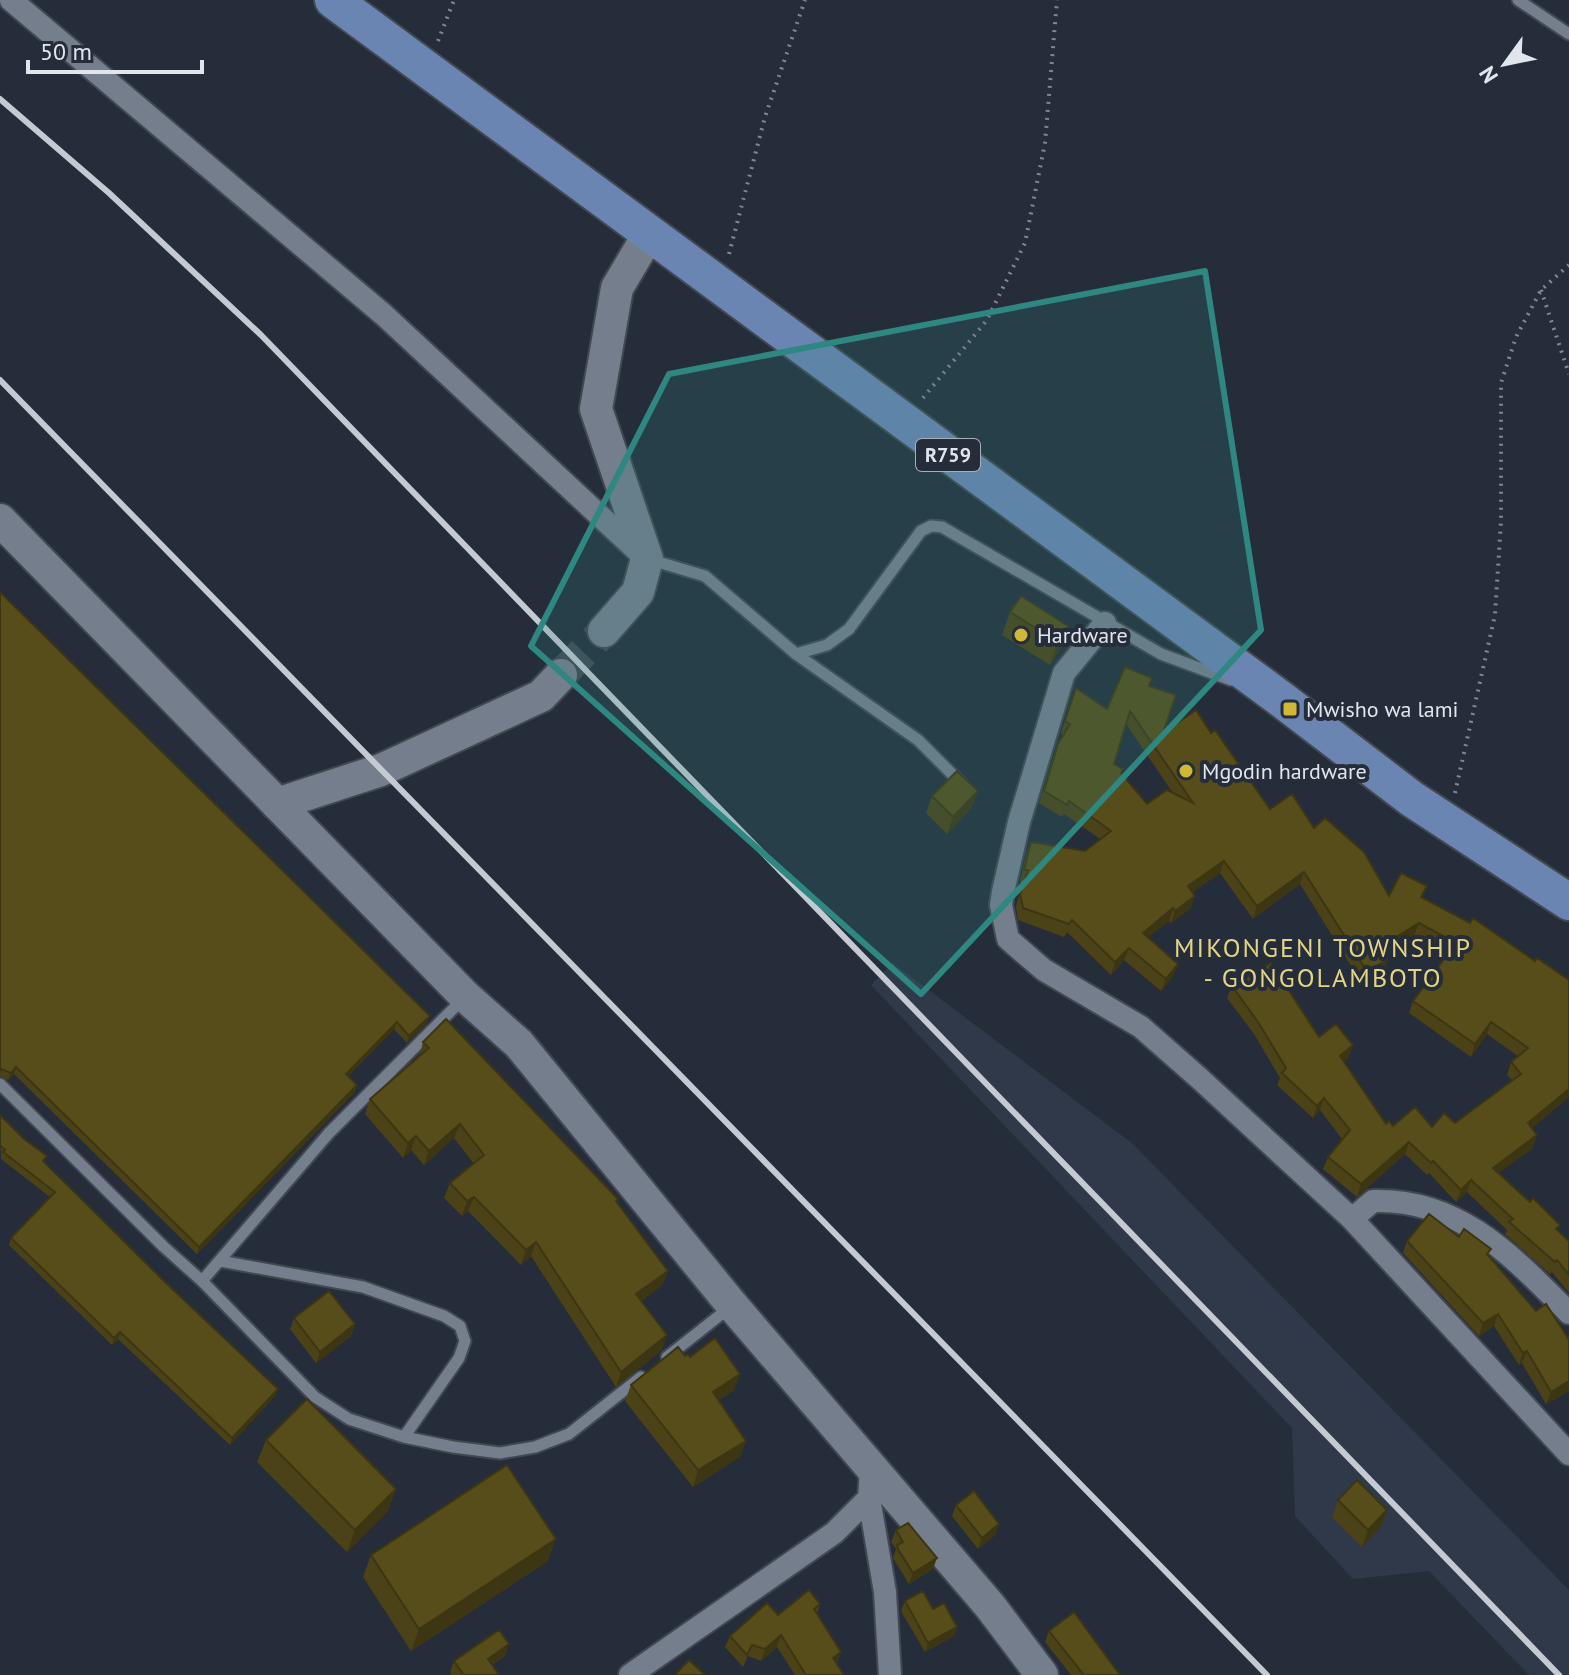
<svg xmlns="http://www.w3.org/2000/svg" width="1569" height="1675" viewBox="0 0 1569 1675" font-family="'PT Sans',sans-serif">
<rect width="100%" height="100%" fill="#262d3a"/>
<path fill="#2f394a" d="M893,963L1133,1144L1569,1590V1675H1529L1429,1571L1353,1579L1295,1516L1292,1428L871,985Z"/>
<g fill="none" stroke-linecap="round" stroke-linejoin="round">
<path stroke="#424955" stroke-width="32" stroke-dasharray="32 16" stroke-linecap="butt" d="M561,675L604,631"/>
<g stroke="#414852" stroke-width="15">
<path id="lane" d="M1518,0L1569,34
M648,559L705,576L796,654L918,740L962,784
M796,654L827,645L849,629L921,531L931,526L942,527L1161,654L1231,680
M0,1084L164,1247L202,1281L315,1397L349,1419L404,1437L453,1447L500,1453L535,1447L569,1434L641,1377
M220,1261L363,1287L444,1316L460,1326L465,1341L459,1358L404,1437
M202,1281L329,1133L465,997
M667,1357L729,1308"/>
</g>
<g stroke="#414852" stroke-width="26">
<path id="street" d="M11,0L384,315L643,556
M1105,623L1064,673L1019,822L1003,892L1001,905L1008,939L1044,970L1141,1027L1199,1078L1352,1219L1569,1454
M1352,1219L1373,1201C1459,1198 1512,1256 1569,1313
M869,1498L885,1592L890,1675
M630,1675L834,1533L869,1498L871,1467"/>
</g>
<g stroke="#414852" stroke-width="36">
<path id="secondary" d="M0,520L465,996L519,1044L732,1305L990,1606L1042,1675
M604,631L638,592L647,559L596,409L617,288L649,234
M277,804L381,770L541,696L561,675"/>
</g>
<g stroke="#414852" stroke-width="40">
<path id="primary" d="M333,0L1281,699L1412,799L1569,902"/>
</g>
<path stroke="#818791" stroke-width="4" stroke-dasharray="2 6" stroke-linecap="butt" d="M438,41L454,0
M729,254L765,117L805,0
M1541,290L1569,374
M923,398L987,320L1025,243L1045,143L1057,0
M1455,793L1495,615L1501,521V383L1516,337L1541,290L1569,265"/>
<use href="#lane" stroke="#757e8c" stroke-width="11"/>
<use href="#street" stroke="#757e8c" stroke-width="22"/>
<use href="#secondary" stroke="#757e8c" stroke-width="32"/>
<use href="#primary" stroke="#6b85b2" stroke-width="36"/>
<path stroke="#c4c9d2" stroke-width="6" d="M0,99L109,193L261,335L1559,1675
M0,380L1267,1675"/>
</g>
<path fill="#4b4217" fill-rule="evenodd" d="M0,592L430,1016L427,1023L407,1043L394,1029L348,1076L355,1092L197,1254L14,1074L8,1080L0,1076Z
M1010,612L1068,626L1060,649L1050,665L1002,635Z
M1149,686L1163,733H1211L1270,809L1314,828L1389,896L1427,886L1422,898L1569,1097L1532,1128L1533,1148L1498,1173L1569,1241V1293L1552,1272L1550,1274L1505,1234L1507,1230L1467,1192L1456,1202L1429,1173L1427,1175L1405,1154L1357,1197L1323,1169L1328,1157L1342,1139L1320,1110L1313,1118L1277,1085L1280,1078L1254,1034L1227,998L1232,986L1319,1037L1353,1045L1348,1058L1344,1061L1386,1124L1393,1126L1432,1127L1455,1123L1512,1080L1507,1075L1511,1062L1518,1056L1487,1034L1471,1057L1409,1013L1413,1001L1448,954L1414,935L1384,954L1387,960L1383,973L1365,982L1358,977L1300,884L1253,919L1220,873L1193,892L1191,908L1171,923L1169,921L1148,937L1178,964L1173,976L1161,991L1124,960L1111,975L1067,932L1064,937L1018,920L1016,906L1023,883L1020,882L1026,854L1031,842L1085,851L1100,839L1064,814L1062,817L1039,803L1053,757L1058,744L1064,735L1061,733L1076,688L1107,709ZM1126,724L1173,793L1147,804L1114,764Z
M932,796L972,808L947,834L926,813Z
M423,1042L617,1202L668,1271L662,1285L641,1301L662,1350L616,1387L531,1256L521,1265L468,1211L462,1216L444,1198L450,1183L474,1164L454,1138L424,1165L411,1150L403,1158L365,1114L370,1099L419,1057Z
M0,1115L44,1163L275,1396L230,1445L118,1339L112,1345L9,1245L11,1238L50,1197L1,1159Z
M1459,1237L1488,1256L1536,1311L1568,1338L1569,1391L1546,1404L1522,1363L1519,1365L1494,1326L1479,1336L1403,1253L1407,1241Z
M294,1318L355,1324L351,1336L316,1363L290,1329Z
M690,1357L734,1390L719,1400L746,1441L740,1457L693,1487L625,1401L631,1385Z
M266,1440L388,1511L347,1552L257,1462Z
M1338,1500L1387,1510L1381,1527L1362,1547L1332,1517Z
M956,1505L999,1524L995,1535L978,1549L952,1516Z
M896,1530L933,1569L909,1584L894,1560L893,1557L896,1549L891,1542Z
M371,1555L548,1561L411,1651L363,1577Z
M905,1601L933,1609L957,1627L954,1636L925,1652L901,1611Z
M820,1604L817,1614L841,1652L837,1664L844,1675H795L777,1647L761,1661L748,1656L743,1667L725,1647L730,1636L778,1615Z
M1049,1631L1120,1675H1071L1045,1642Z
M505,1656L492,1665L499,1675H452L450,1672L454,1661Z"/>
<path fill="#3d3613" d="M1068,626L1060,649L1050,665L1058,642Z
M978,791L972,808L947,834L953,817Z
M1224,861L1220,873L1184,898L1188,886Z
M1304,872L1300,884L1253,919L1257,906Z
M1195,896L1191,908L1171,923L1175,911Z
M1173,908L1169,921L1138,945L1143,933Z
M1419,923L1414,935L1376,960L1380,947Z
M1129,948L1124,960L1111,975L1115,962Z
M1387,960L1383,973L1365,982L1369,970Z
M1178,964L1173,976L1161,991L1166,979Z
M430,1016L427,1023L407,1043L409,1036Z
M397,1022L394,1029L344,1081L346,1074Z
M1491,1022L1487,1034L1471,1057L1475,1044Z
M1353,1045L1348,1058L1335,1068L1340,1056Z
M16,1067L14,1074L8,1080L11,1073Z
M357,1085L355,1092L197,1254L199,1247Z
M1569,1089V1097L1524,1135L1528,1123Z
M1324,1098L1320,1110L1313,1118L1317,1106Z
M460,1124L454,1138L424,1165L429,1151Z
M1537,1135L1533,1148L1488,1181L1493,1168Z
M416,1136L411,1150L403,1158L408,1143Z
M1409,1142L1405,1154L1357,1197L1361,1184Z
M1471,1180L1467,1192L1456,1202L1461,1190Z
M474,1197L468,1211L462,1216L467,1201Z
M536,1242L531,1256L521,1265L526,1250Z
M668,1271L662,1285L630,1309L636,1294Z
M1498,1314L1494,1326L1479,1336L1483,1323Z
M355,1324L351,1336L316,1363L320,1352Z
M120,1332L118,1339L112,1345L114,1338Z
M667,1335L662,1350L616,1387L621,1372Z
M1527,1351L1522,1363L1519,1365L1523,1353Z
M740,1374L734,1390L707,1408L713,1392Z
M1569,1381V1391L1546,1404L1551,1392Z
M278,1389L275,1396L230,1445L232,1438Z
M746,1441L740,1457L693,1487L698,1470Z
M396,1489L388,1511L347,1552L355,1530Z
M1387,1510L1381,1527L1362,1547L1368,1530Z
M999,1524L995,1535L978,1549L982,1538Z
M556,1539L548,1561L411,1651L419,1629Z
M937,1558L933,1569L909,1584L913,1573Z
M957,1627L954,1636L925,1652L928,1643Z
M781,1635L777,1647L761,1661L765,1649Z
M509,1644L505,1656L484,1670L488,1659Z
M841,1652L837,1664L833,1658Z"/>
<path fill="#574d1b" stroke="#3d3613" stroke-width="2" fill-rule="evenodd" d="M0,592L430,1016L409,1036L397,1022L346,1074L357,1085L199,1247L16,1067L11,1073L1,1069L0,1070Z
M1021,596L1068,626L1058,642L1010,612Z
M1125,667L1152,678L1149,686L1176,695L1163,733L1196,710L1211,733L1215,730L1270,809L1292,794L1314,828L1325,818L1364,852L1389,896L1401,873L1427,886L1421,897L1470,923L1473,918L1535,961L1537,958L1569,980V1089L1528,1123L1537,1135L1493,1168L1530,1202L1533,1198L1560,1225L1556,1229L1569,1241V1275L1557,1260L1555,1262L1509,1222L1513,1219L1471,1180L1461,1190L1433,1161L1431,1163L1409,1142L1361,1184L1328,1157L1350,1130L1324,1098L1317,1106L1282,1073L1286,1068L1258,1022L1232,986L1271,963L1319,1037L1336,1024L1353,1045L1340,1056L1386,1124L1389,1121L1393,1126L1415,1107L1432,1127L1444,1113L1455,1123L1521,1074L1511,1062L1528,1048L1491,1022L1475,1044L1413,1001L1456,943L1419,923L1380,947L1387,960L1369,970L1363,965L1304,872L1257,906L1224,861L1188,886L1195,896L1175,911L1173,908L1143,933L1178,964L1166,979L1129,948L1115,962L1072,920L1069,924L1023,908L1020,894L1028,870H1024L1031,842L1085,851L1111,831L1069,801L1067,805L1044,791L1058,744L1070,724L1065,721L1076,688L1107,709ZM1130,711L1193,803L1167,790L1147,804L1121,773L1123,769L1114,764Z
M957,771L978,791L953,817L932,796Z
M446,1019L618,1199L616,1201L668,1271L636,1294L667,1335L621,1372L536,1242L526,1250L474,1197L467,1201L450,1183L484,1155L460,1124L429,1151L416,1136L408,1143L370,1099L429,1048L423,1042Z
M0,1115L24,1139L47,1156L43,1161L167,1284L278,1389L232,1438L120,1332L114,1338L11,1238L55,1192L3,1152L5,1150L0,1145Z
M1429,1214L1459,1237L1464,1229L1491,1249L1487,1254L1536,1311L1546,1304L1568,1338L1569,1337V1381L1551,1392L1527,1351L1523,1353L1498,1314L1483,1323L1407,1241Z
M329,1291L355,1324L320,1352L294,1318Z
M715,1338L740,1374L713,1392L746,1441L698,1470L631,1385L678,1347L685,1356L688,1354L690,1357Z
M307,1399L396,1489L355,1530L266,1440Z
M507,1465L556,1539L419,1629L371,1555Z
M1357,1480L1387,1510L1368,1530L1338,1500Z
M974,1491L999,1524L982,1538L956,1505Z
M908,1523L937,1558L913,1573L898,1549L897,1545L903,1542L896,1530Z
M809,1590L820,1604L814,1609L841,1652L833,1658L844,1675H806L781,1635L765,1649L752,1645L747,1655L730,1636L767,1603L778,1615Z
M923,1591L933,1609L944,1603L957,1627L928,1643L905,1601Z
M1074,1612L1120,1675H1084L1049,1631Z
M499,1630L509,1644L488,1659L499,1675H464L454,1661Z
M689,1660L705,1675H675Z"/>
<path fill="#2e8781" fill-opacity="0.2" stroke="#2e8781" stroke-width="6" stroke-linejoin="round" d="M1205,271L1261,630L921,994L531,646L669,374Z"/>
<g fill="#d0b836" stroke="#262d3a" stroke-width="3">
<circle cx="1021" cy="635" r="8"/>
<rect x="1282" y="701" width="16" height="16" rx="4"/>
<circle cx="1186" cy="771" r="8"/>
</g>
<g text-anchor="middle" stroke-width="8" stroke-linejoin="round" paint-order="stroke">
<rect fill="#262d3a" stroke="#a9aeb8" stroke-width="2" x="916" y="439" width="64" height="32" rx="6"/>
<g font-size="20" font-weight="bold" fill="#e1e6ee">
<text x="948" y="462">R759</text>
</g>
<g font-size="22" fill="#e1e6ee" stroke="#262d3a" text-anchor="start">
<text x="1037" y="643">Hardware</text>
<text x="1306" y="717">Mwisho wa lami</text>
<text x="1202" y="779">Mgodin hardware</text>
</g>
<g font-size="26" letter-spacing="2" fill="#e4d485" stroke="#262d3a">
<text x="1323" y="957">MIKONGENI TOWNSHIP<tspan x="1323" dy="30">- GONGOLAMBOTO</tspan></text>
</g>
</g>
<g transform="translate(1505 64) rotate(237)" stroke="#262d3a" stroke-width="6" paint-order="stroke">
<path d="M0-6L14 30L0 20L-14 30Z" fill="#e1e6ee"/>
<text y="-12" font-size="22" font-weight="bold" text-anchor="middle" fill="#e1e6ee">N</text>
</g>
<path d="M28 60v12h174v-12" fill="none" stroke="#e1e6ee" stroke-width="4"/>
<text x="40" y="60" font-size="24" fill="#e1e6ee" stroke="#262d3a" stroke-width="6" paint-order="stroke">50 m</text>
</svg>
